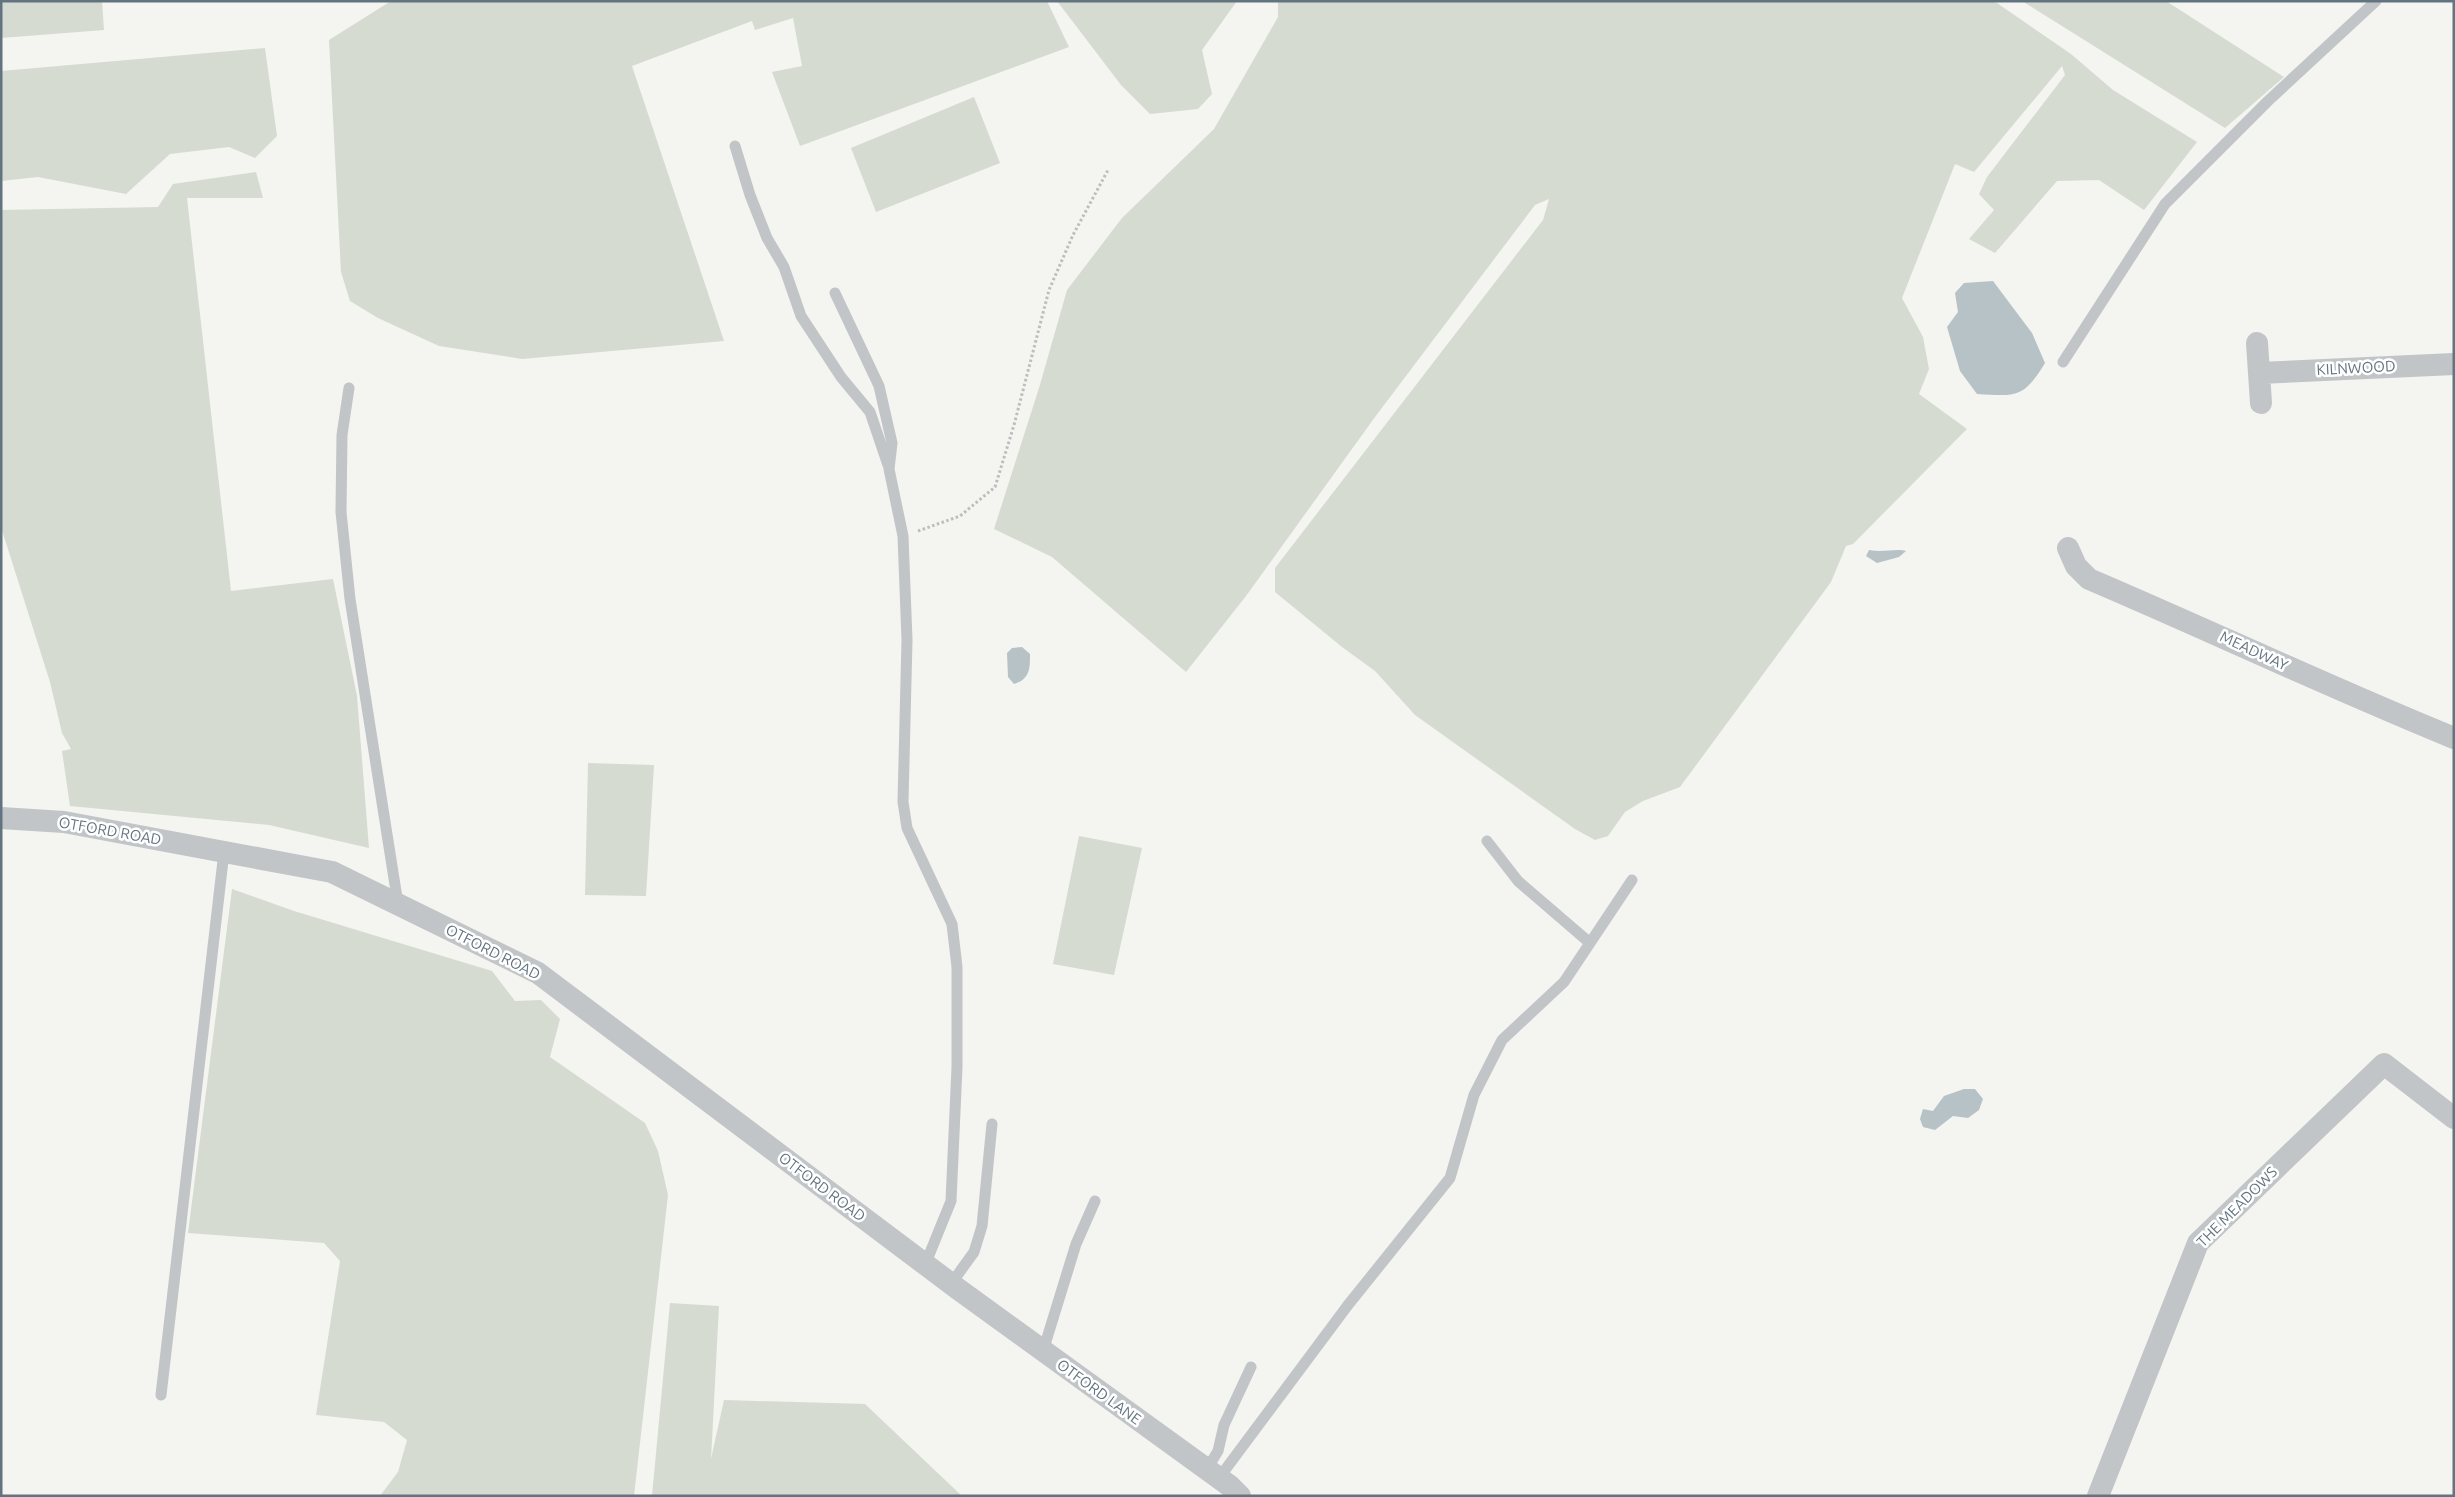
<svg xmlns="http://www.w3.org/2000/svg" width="2455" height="1497" viewBox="0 0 2455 1497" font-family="Ubuntu,sans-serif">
<rect width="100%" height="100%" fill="#f4f4f0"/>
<path fill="#d5dbd1" d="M1,1H102L104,30L1,38Z
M391,1H1047L1069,47L800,146L772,72L802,66L793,18L755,30L752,21L632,66L724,341L522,359L439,346L378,318L350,301L341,272L329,40Z
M1057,1H1237L1202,50L1212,94L1198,109L1150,114L1121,85Z
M1278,1H1994L2071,54L2113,90L2197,142L2144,210L2099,180L2057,181L1995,253L1969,239L1994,210L1979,194L1987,177L2065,75L2062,66L1974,172L1955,164L1902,298L1923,337L1929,369L1919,394L1967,429L1853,544L1846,546L1831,582L1680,787L1643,801L1625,812L1608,836L1595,840L1575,829L1415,715L1375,671L1342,647L1275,592V568L1543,220L1549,199L1535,205L1375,417L1246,596L1186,672L1052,557L994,529L1039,388L1067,290L1122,218L1214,129L1278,17Z
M2022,1H2166L2284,77L2225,128Z
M265,48L277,136L255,158L229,147L170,154L126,194L38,177L1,181V71Z
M974,97L1000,163L876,212L851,148Z
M256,172L263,198H187L231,591L333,579L357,696L369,848L269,825L70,806L62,751L71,749L62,733L50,682L1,527V210L158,207L173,184Z
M588,763L654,765L646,896L585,895Z
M1079,836L1142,848L1114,975L1053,964Z
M232,889L294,911L492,971L515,1001L541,1000L560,1019L550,1057L645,1123L658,1151L668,1195L634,1496H380L398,1472L407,1440L384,1422L316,1415L340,1261L324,1243L188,1233Z
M670,1303L719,1306L711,1459L724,1400L865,1404L962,1496H652Z"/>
<path fill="#b6c2c6" d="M1993,281L2032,333L2045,363C2023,399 2016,396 1977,394L1960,371L1947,327L1958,312L1955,293L1964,283Z
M1869,550C1883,553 1897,548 1906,551L1899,557L1877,563L1866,556Z
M1022,647L1030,654C1030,669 1030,679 1014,684L1008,677L1007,653L1012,648Z
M1964,1089H1975L1983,1099L1979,1110L1968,1118L1953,1116L1935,1130L1923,1127L1920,1119L1923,1109L1933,1111L1944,1096Z"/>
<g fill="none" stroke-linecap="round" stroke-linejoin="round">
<path stroke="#bbbdbf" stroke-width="3" stroke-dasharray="2.5 2.5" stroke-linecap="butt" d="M918,531L960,516L995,487L1014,425L1049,290L1073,235L1108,170"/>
<path stroke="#c1c5c8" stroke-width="11" d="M735,146L750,195L767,238L784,267L801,316L841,377L870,412L888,465
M835,293L879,386L892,443L889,469L903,536L907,640L903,802L907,828L952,924L957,967V1067L951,1201L925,1265
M2063,362L2165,204L2268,101L2376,1
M349,388L342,435L341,512L350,599L398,904
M1487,841L1518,881L1590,943
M951,1284L974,1252L982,1226L992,1124
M1043,1351L1076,1244L1095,1201
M161,1395L224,852
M1207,1469L1218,1451L1224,1425L1251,1367
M1219,1478L1348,1305L1450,1178L1474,1095L1502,1040L1564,982L1632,880"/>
<path stroke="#c1c5c8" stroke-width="22" d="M2257,343L2261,403
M2259,373L2454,364
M2068,548L2076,566L2089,579C2211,631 2331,688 2454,738
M1,818L64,822L332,872L538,973L958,1289L1230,1486L1240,1496
M2098,1496L2198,1243L2384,1064L2454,1118"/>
</g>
<g text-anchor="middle" stroke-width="5" stroke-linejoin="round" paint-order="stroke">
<g font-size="15" fill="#637480" stroke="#fff">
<text transform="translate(2356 368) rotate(-3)" y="5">KILNWOOD</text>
<text transform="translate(2254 651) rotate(25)" y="5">MEADWAY</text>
<text transform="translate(110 831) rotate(10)" y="5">OTFORD ROAD</text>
<text transform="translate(493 952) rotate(27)" y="5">OTFORD ROAD</text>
<text transform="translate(822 1187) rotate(37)" y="5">OTFORD ROAD</text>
<text transform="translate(2237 1207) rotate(-45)" y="5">THE MEADOWS</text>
<text transform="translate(1099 1392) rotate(36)" y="5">OTFORD LANE</text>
</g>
</g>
<rect width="2455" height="1497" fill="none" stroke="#637480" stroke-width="5"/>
</svg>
